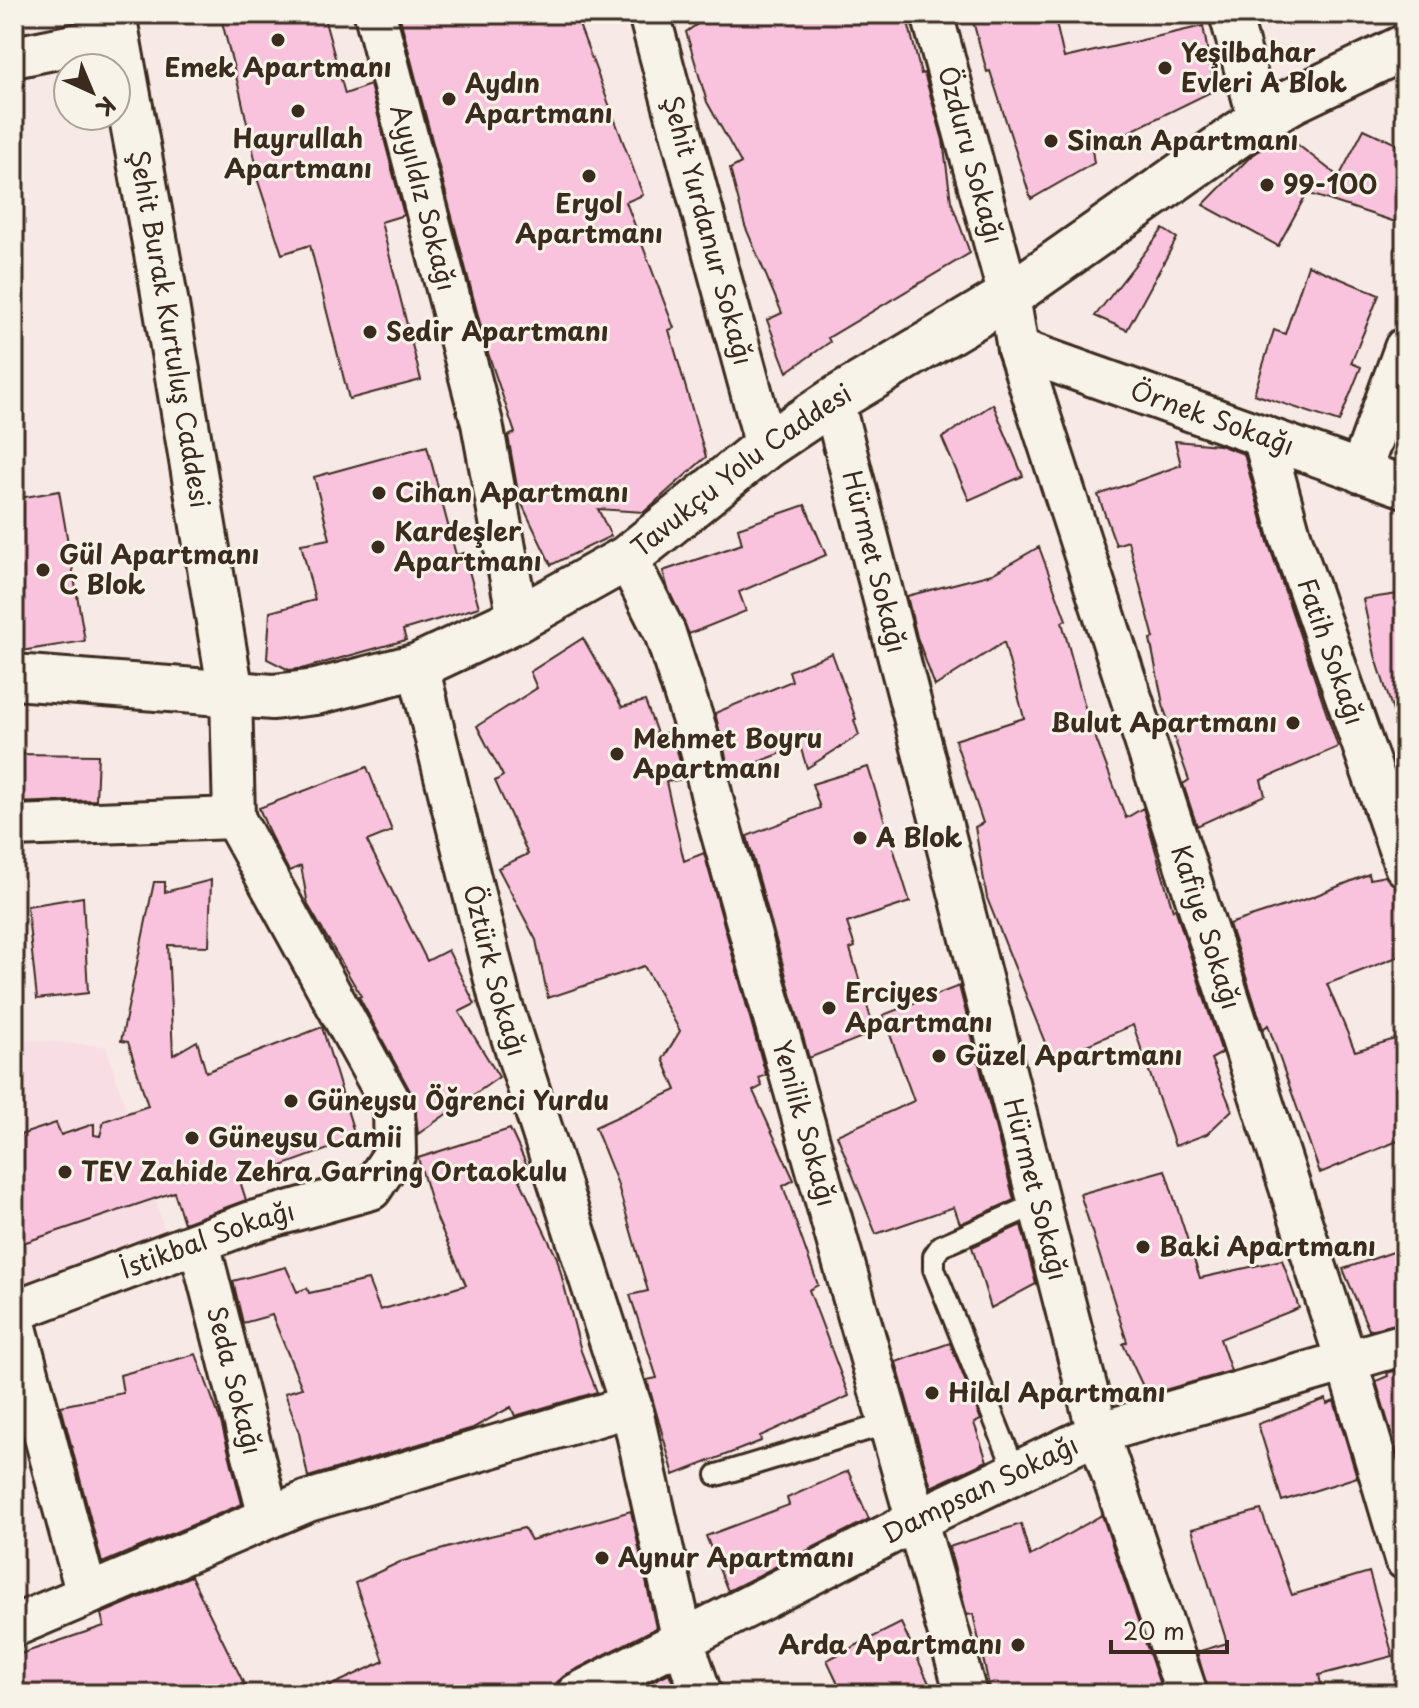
<svg xmlns="http://www.w3.org/2000/svg" width="1419" height="1708" viewBox="0 0 1419 1708" font-family="'Playpen Sans',sans-serif">
<rect width="100%" height="100%" fill="#f7e9e6"/>
<filter id="ink" filterUnits="userSpaceOnUse"><feTurbulence type="fractalNoise" baseFrequency=".0125" numOctaves="2"/><feDisplacementMap in="SourceGraphic" scale="16" xChannelSelector="R" yChannelSelector="G"/><feConvolveMatrix kernelMatrix="1 2 1 2 8 2 1 2 1" color-interpolation-filters="sRGB"/></filter>
<g filter="url(#ink)">
<path fill="#f8dee4" d="M14,1039L106,1046L167,1237L14,1294Z"/>
<path fill="#f9c3de" stroke="#3b2a1e" stroke-width="2" d="M220,14H323L345,94L370,85L404,215L381,222L421,380L349,399L310,245L282,254L257,178L259,177L240,92Z
M399,14H575L643,195L626,202L674,328L669,330L706,457L644,512L598,509L611,536L551,565L519,498L508,436L515,433L487,350Z
M712,14H906L921,74L924,73L943,140L951,201L970,253L828,338L830,342L787,372L767,320L782,313L745,226L730,169L741,163L707,102L686,32Z
M971,14H1054L1064,58L1203,26L1215,90L1092,150L1094,163L1031,199L990,71L987,72Z
M1364,129L1405,148V225L1307,193L1278,246L1203,205L1250,157L1284,134L1339,177Z
M1163,229L1177,238L1127,330L1095,316Z
M1308,265L1379,295L1351,363L1361,367L1339,422L1254,394L1274,330L1285,334Z
M993,404L1023,476L969,500L942,438Z
M1175,441L1219,445L1244,454L1268,542L1338,747L1261,780L1265,795L1197,826L1183,784L1189,780L1164,709L1150,639L1154,638L1128,541L1116,545L1098,495L1181,465Z
M427,446L456,555L464,553L479,607L403,630L406,640L305,668L289,670L267,659L270,612L315,600L301,544L330,539L314,477Z
M59,491L85,641L14,652V499Z
M805,505L826,555L739,592L746,611L689,634L668,589L663,571L742,544L738,528Z
M1039,547L1066,620L1062,622L1087,715L1126,818L1143,808L1173,910L1175,908L1222,1053L1211,1059L1232,1110L1207,1134L1175,1146L1133,1025L1052,1060L987,898L975,827L983,823L955,740L1024,718L1004,642L935,686L917,637L907,596L992,574Z
M1405,593V726L1398,727L1375,655L1363,599Z
M583,638L622,707L645,701L658,736L672,730L684,779L666,782L684,861L704,853L766,1075L759,1078L762,1086L753,1091L794,1180L783,1186L818,1285L809,1290L849,1396L760,1436L761,1441L674,1475L647,1380L657,1378L630,1295L648,1291L617,1182L595,1127L676,1090L663,1059L680,1031L644,966L548,998L536,940L498,868L528,854L495,781L503,776L477,726L537,688L530,672Z
M832,653L856,719L854,720L859,735L807,768L800,746L730,773L715,713L792,681L789,671Z
M14,754L98,755L96,800L14,803Z
M367,767L392,831L367,841L427,961L448,950L475,1004L459,1012L499,1077L418,1134L414,1098L359,997L361,996L308,905L301,866L289,871L270,835L259,808Z
M868,767L910,902L847,923L855,947L850,949L875,1032L809,1058L747,836L820,808L812,784Z
M1369,874L1370,879L1385,876L1397,887L1405,907V954L1327,984L1355,1051L1405,1036V1138L1320,1173L1268,1025L1263,1029L1229,924L1312,897Z
M211,880L209,946L168,945L173,1055L197,1041L206,1072L322,1027L356,1139L240,1181L246,1200L184,1223L174,1192L14,1246V1137L56,1123L61,1135L94,1124V1135L100,1136L104,1121L148,1106L128,1042L121,1041L154,882H165V892Z
M83,897L88,993L37,999L27,906Z
M959,986L1014,1200L960,1224L954,1207L876,1234L837,1135L914,1101L883,1015Z
M510,1129L530,1172L518,1176L557,1258L581,1351L597,1392L515,1416L511,1407L473,1428L308,1477L299,1433L285,1393L302,1388L272,1315L243,1323L233,1281L286,1267L297,1292L307,1288L309,1293L368,1280L380,1310L466,1285L434,1212L418,1158Z
M1165,1170L1200,1278L1282,1260L1299,1308L1220,1339L1231,1371L1147,1395L1123,1344L1127,1342L1080,1194Z
M1021,1225L1036,1284L991,1308L972,1247Z
M1405,1248V1322L1369,1330L1343,1269Z
M950,1343L981,1420L974,1423L987,1461L931,1487L896,1362Z
M196,1354L221,1422L242,1504L102,1563L61,1406L123,1393L120,1375Z
M1405,1368V1461L1400,1463L1376,1381L1388,1376L1387,1373Z
M1326,1399L1327,1404L1334,1401L1357,1477L1282,1501L1258,1424Z
M848,1471L869,1519L728,1591L706,1536L789,1505L787,1498Z
M1261,1510L1292,1595L1369,1572L1393,1656L1319,1675L1323,1694H1209L1197,1652L1227,1643L1192,1529Z
M631,1511L656,1628L567,1674L557,1682L554,1694H313L384,1661L355,1583L400,1562L477,1539L524,1528L531,1540Z
M1102,1515L1163,1694H991L973,1614L967,1615L949,1547L1021,1524L1030,1556Z
M191,1576L249,1694H14V1656L104,1626L101,1614Z
M901,1623L934,1694H843L827,1660Z
M669,1673L677,1694H627Z"/>
<g fill="none" stroke-linecap="round" stroke-linejoin="round">
<g stroke="#3b2a1e" stroke-width="26">
<path id="lane" d="M1016,1473L934,1269V1256L941,1246L1039,1203
M717,1475L889,1423"/>
</g>
<g stroke="#3b2a1e" stroke-width="46">
<g id="street">
<path id="s1" d="M375,14L482,423L518,619"/>
<path id="s2" d="M649,14L766,446"/>
<path id="s3" d="M932,14L1009,296L1018,349L1347,1363L1405,1559"/>
<path d="M1230,14L1259,120"/>
<path d="M14,57L117,36"/>
<path id="s4" d="M1018,349L1405,487"/>
<path id="s5" d="M833,401L1098,1433L1187,1694"/>
<path id="s6" d="M1263,436L1290,535L1405,866"/>
<path d="M1360,472L1405,348"/>
<path id="s7" d="M627,558L665,633L697,733L714,806L966,1694"/>
<path id="s8" d="M418,666L500,1000L631,1406"/>
<path d="M14,826L234,818L231,693"/>
<path id="s9" d="M199,1243L269,1517"/>
<path id="s10" d="M14,1311L252,1222L371,1189L395,1153L394,1109L234,818"/>
<path d="M14,1320L87,1595"/>
<path d="M14,1626L308,1501L631,1406L683,1641L701,1694"/>
<path id="s11" d="M577,1694L917,1520L1098,1433L1405,1344"/>
</g>
</g>
<g stroke="#3b2a1e" stroke-width="50">
<g id="secondary">
<path id="s12" d="M113,14L162,281L231,693"/>
</g>
</g>
<g stroke="#3b2a1e" stroke-width="50">
<g id="primary">
<path id="s13" d="M14,677L273,697L316,692L418,666L518,619L627,558L766,446L833,401L1009,296L1259,120L1292,101L1405,47"/>
</g>
</g>
<use href="#lane" stroke="#f7f3e8" stroke-width="20"/>
<use href="#street" stroke="#f7f3e8" stroke-width="40"/>
<use href="#secondary" stroke="#f7f3e8" stroke-width="44"/>
<use href="#primary" stroke="#f7f3e8" stroke-width="44"/>
</g>
</g>
<g fill="#3b2a1e" stroke="#f7f3e8" stroke-width="3">
<circle cx="278" cy="40" r="8"/>
<circle cx="1165" cy="68" r="8"/>
<circle cx="449" cy="99" r="8"/>
<circle cx="298" cy="111" r="8"/>
<circle cx="1051" cy="141" r="8"/>
<circle cx="589" cy="176" r="8"/>
<circle cx="1267" cy="185" r="8"/>
<circle cx="370" cy="332" r="8"/>
<circle cx="379" cy="493" r="8"/>
<circle cx="378" cy="547" r="8"/>
<circle cx="43" cy="570" r="8"/>
<circle cx="1293" cy="723" r="8"/>
<circle cx="617" cy="754" r="8"/>
<circle cx="860" cy="838" r="8"/>
<circle cx="829" cy="1008" r="8"/>
<circle cx="939" cy="1056" r="8"/>
<circle cx="291" cy="1101" r="8"/>
<circle cx="192" cy="1138" r="8"/>
<circle cx="65" cy="1172" r="8"/>
<circle cx="1143" cy="1247" r="8"/>
<circle cx="932" cy="1393" r="8"/>
<circle cx="602" cy="1558" r="8"/>
<circle cx="1018" cy="1645" r="8"/>
</g>
<g text-anchor="middle" stroke-width="6" stroke-linejoin="round" paint-order="stroke">
<g font-size="26" font-weight="bold" fill="#3b2a1e" stroke="#f7f3e8" text-anchor="start">
<text x="1181" y="62">Yeşilbahar<tspan x="1181" dy="30">Evleri A Blok</tspan></text>
<text x="278" y="77" text-anchor="middle">Emek Apartmanı</text>
<text x="465" y="93">Aydın<tspan x="465" dy="30">Apartmanı</tspan></text>
<text x="298" y="148" text-anchor="middle">Hayrullah<tspan x="298" dy="30">Apartmanı</tspan></text>
<text x="1067" y="150">Sinan Apartmanı</text>
<text x="1283" y="194">99-100</text>
<text x="589" y="213" text-anchor="middle">Eryol<tspan x="589" dy="30">Apartmanı</tspan></text>
<text x="386" y="341">Sedir Apartmanı</text>
<text x="395" y="502">Cihan Apartmanı</text>
<text x="394" y="541">Kardeşler<tspan x="394" dy="30">Apartmanı</tspan></text>
<text x="59" y="564">Gül Apartmanı<tspan x="59" dy="30">C Blok</tspan></text>
<text x="1277" y="732" text-anchor="end">Bulut Apartmanı</text>
<text x="633" y="748">Mehmet Boyru<tspan x="633" dy="30">Apartmanı</tspan></text>
<text x="876" y="847">A Blok</text>
<text x="845" y="1002">Erciyes<tspan x="845" dy="30">Apartmanı</tspan></text>
<text x="955" y="1065">Güzel Apartmanı</text>
<text x="307" y="1110">Güneysu Öğrenci Yurdu</text>
<text x="208" y="1147">Güneysu Camii</text>
<text x="81" y="1181">TEV Zahide Zehra Garring Ortaokulu</text>
<text x="1159" y="1256">Baki Apartmanı</text>
<text x="948" y="1402">Hilal Apartmanı</text>
<text x="618" y="1567">Aynur Apartmanı</text>
<text x="1002" y="1654" text-anchor="end">Arda Apartmanı</text>
</g>
<g font-size="26" fill="#3b2a1e" stroke="#f7f3e8">
<text dy="9" stroke="none"><textPath href="#s3" startOffset="146">Özduru Sokağı</textPath></text>
<text dy="9" stroke="none"><textPath href="#s1" startOffset="190">Ayyıldız Sokağı</textPath></text>
<text dy="9" stroke="none"><textPath href="#s2" startOffset="224">Şehit Yurdanur Sokağı</textPath></text>
<text dy="9" stroke="none"><textPath href="#s12" startOffset="320">Şehit Burak Kurtuluş Caddesi</textPath></text>
<text dy="9" stroke="none"><textPath href="#s4" startOffset="206">Örnek Sokağı</textPath></text>
<text dy="9" stroke="none"><textPath href="#s13" startOffset="788">Tavukçu Yolu Caddesi</textPath></text>
<text dy="9" stroke="none"><textPath href="#s5" startOffset="166">Hürmet Sokağı</textPath></text>
<text dy="9" stroke="none"><textPath href="#s6" startOffset="226">Fatih Sokağı</textPath></text>
<text dy="9" stroke="none"><textPath href="#s3" startOffset="954">Kafiye Sokağı</textPath></text>
<text dy="9" stroke="none"><textPath href="#s8" startOffset="314">Öztürk Sokağı</textPath></text>
<text dy="9" stroke="none"><textPath href="#s7" startOffset="594">Yenilik Sokağı</textPath></text>
<text dy="9" stroke="none"><textPath href="#s5" startOffset="814">Hürmet Sokağı</textPath></text>
<text dy="9" stroke="none"><textPath href="#s10" startOffset="206">İstikbal Sokağı</textPath></text>
<text dy="9" stroke="none"><textPath href="#s9" startOffset="142">Seda Sokağı</textPath></text>
<text dy="9" stroke="none"><textPath href="#s11" startOffset="452">Dampsan Sokağı</textPath></text>
</g>
</g>
<rect width="1419" height="1708" fill="none" stroke="#f7f3e8" stroke-width="48"/>
<rect x="24" y="24" width="1371" height="1660" fill="none" stroke="#3b2a1e" stroke-width="3" filter="url(#ink)"/>
<g transform="translate(92 92) rotate(136)"><circle r="38" fill="#f7f3e8" stroke="#aca397" stroke-width="2"/>
<path d="M0-6L14 30L0 20L-14 30Z" fill="#3b2a1e"/>
<text y="-12" font-size="22" font-weight="bold" text-anchor="middle" fill="#3b2a1e">K</text>
</g>
<path d="M1111 1640v12h116v-12" fill="none" stroke="#3b2a1e" stroke-width="4"/>
<text x="1123" y="1640" font-size="24" fill="#3b2a1e" stroke="#f7f3e8" stroke-width="6" paint-order="stroke">20 m</text>
</svg>
